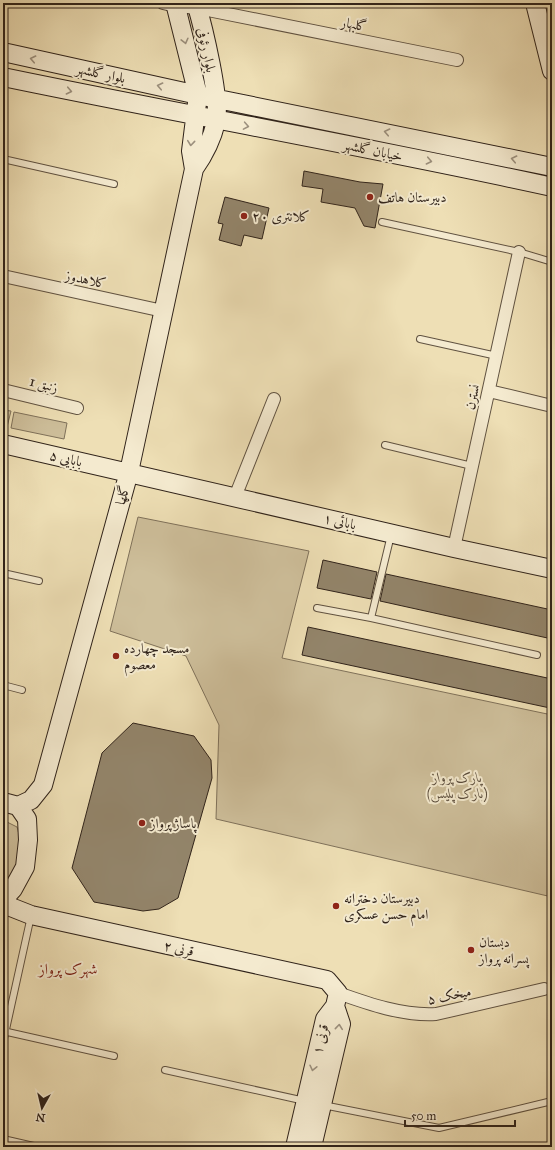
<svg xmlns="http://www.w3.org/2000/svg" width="555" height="1150" viewBox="0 0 555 1150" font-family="'IM FELL Great Primer',Amiri,serif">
<rect width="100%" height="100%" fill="#eedfb5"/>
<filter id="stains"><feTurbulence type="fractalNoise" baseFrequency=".005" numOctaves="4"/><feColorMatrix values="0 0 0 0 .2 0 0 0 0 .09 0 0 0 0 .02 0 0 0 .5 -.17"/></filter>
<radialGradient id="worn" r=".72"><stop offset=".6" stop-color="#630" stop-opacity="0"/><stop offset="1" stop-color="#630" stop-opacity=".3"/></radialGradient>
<path fill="#cebf9b" stroke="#7f715a" d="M3,410L11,411L7,427L3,426Z
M14,412L67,423L64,439L11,428Z
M138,517L309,551L282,658L552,715V897L216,819L219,725L186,656L110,631Z
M3,820L17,827C23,845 22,871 3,880Z"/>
<path fill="#93856b" stroke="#30231a" d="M304,171L360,182L383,184L375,228L364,226L355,208L321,202L323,189L302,186Z
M225,197L269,208L262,239L244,235L241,246L219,240L223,224L218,223Z
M323,560L377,572L371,599L317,588Z
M386,574L552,610V639L380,601Z
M308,627L552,679L550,708L302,655Z
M133,723L194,736L211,760L212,778L178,898L159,909L143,911L94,902L72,868L102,753Z"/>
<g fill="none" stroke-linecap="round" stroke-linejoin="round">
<g stroke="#605241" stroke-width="8">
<path id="lane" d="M3,159L114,184
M382,222L519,252L552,262
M420,339L497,356
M385,445L472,466
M3,573L39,581
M317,608L371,618L537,655
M371,618L391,535
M3,685L22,690
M3,1031L114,1056
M3,1043L31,916
M165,1070L305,1101
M323,1105L439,1128L552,1101
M3,1139L38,1147"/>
</g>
<g stroke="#605241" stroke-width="14">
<path id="street" d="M163,3L176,6L198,8L457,60
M3,276L163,311
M3,390L77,408
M489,391L552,406
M235,497L274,399
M454,548L519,252
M338,993C369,1004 403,1016 436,1014L544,989"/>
</g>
<g stroke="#30231a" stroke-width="20">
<path id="secondary" d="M175,3L198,95L191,151L194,169
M535,3L552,71
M3,52L198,95L552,167
M3,77C186,115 370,147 552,187
M3,444L454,548L552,569
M3,802L18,806L27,819L28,840L25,867L13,889L3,900
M18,806L31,800L43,785L129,472L194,169C204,155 212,139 216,122C221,101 203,26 196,3
M3,904L31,915L327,980L338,993L335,1006L325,1019L295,1147
M312,1147L341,1024L335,1006"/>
</g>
<use href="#lane" stroke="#f4eacf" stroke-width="6"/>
<use href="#street" stroke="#f4eacf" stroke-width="12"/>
<use href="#secondary" stroke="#f4eacf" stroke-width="18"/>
</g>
<defs><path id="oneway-chevron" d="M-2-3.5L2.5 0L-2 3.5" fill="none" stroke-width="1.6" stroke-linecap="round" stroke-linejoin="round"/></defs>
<g stroke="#9c907e">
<use href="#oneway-chevron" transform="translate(185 41) rotate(76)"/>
<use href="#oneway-chevron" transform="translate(33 59) rotate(-168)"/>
<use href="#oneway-chevron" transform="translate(160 86) rotate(-168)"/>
<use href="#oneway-chevron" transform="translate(69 91) rotate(12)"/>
<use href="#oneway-chevron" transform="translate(246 126) rotate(10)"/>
<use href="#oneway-chevron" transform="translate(387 132) rotate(-168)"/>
<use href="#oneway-chevron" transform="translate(191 143) rotate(96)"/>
<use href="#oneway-chevron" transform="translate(514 159) rotate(-168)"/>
<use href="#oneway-chevron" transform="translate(429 161) rotate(12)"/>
<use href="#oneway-chevron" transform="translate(339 1027) rotate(-84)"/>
<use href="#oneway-chevron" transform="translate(313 1068) rotate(103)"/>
</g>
<g fill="#8f2418" stroke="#f4eacf" stroke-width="1.5">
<circle cx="370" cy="197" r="4"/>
<circle cx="244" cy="216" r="4"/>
<circle cx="116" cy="656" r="4"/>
<circle cx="142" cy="823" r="4"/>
<circle cx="336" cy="906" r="4"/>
<circle cx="471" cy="950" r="4"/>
</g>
<g text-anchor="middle" stroke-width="4" stroke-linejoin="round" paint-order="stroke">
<g font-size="14" fill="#30231a" stroke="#f4eacf">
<text transform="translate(354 24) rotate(11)" y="5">گلبهار</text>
<text transform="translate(207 50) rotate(78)" y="5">بلوار رئوفی</text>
<text transform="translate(101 73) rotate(12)" y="5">بلوار گلشهر</text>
<text transform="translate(373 150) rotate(12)" y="5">خیابان گلشهر</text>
<text transform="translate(86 279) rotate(12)" y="5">کلاهدوز</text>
<text transform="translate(44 384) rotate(14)" y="5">زنبق 1</text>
<text transform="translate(472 397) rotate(-77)" y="5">نسترن</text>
<text transform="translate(66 458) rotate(13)" y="5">۵ بابایی</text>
<text transform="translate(122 495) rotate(-75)" y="5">گلها</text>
<text transform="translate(340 521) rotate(13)" y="5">بابائی ۱</text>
<text transform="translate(179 948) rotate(12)" y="5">قرنی ۲</text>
<text transform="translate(449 995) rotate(-11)" y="5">میخک ۵</text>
<text transform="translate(320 1039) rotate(-76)" y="5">قرنی ۱</text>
</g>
<g font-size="14" fill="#30231a" stroke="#f4eacf" text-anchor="start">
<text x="378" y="202">دبیرستان هاتف</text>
<text x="252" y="221">کلانتری ۲۰</text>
<text x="124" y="653">مسجد چهارده<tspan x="124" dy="16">معصوم</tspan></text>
<text x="150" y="828">پاساژ پرواز</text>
<text x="344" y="903">دبیرستان دخترانه<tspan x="344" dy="16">امام حسن عسکری</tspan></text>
<text x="479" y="947">دبستان<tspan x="479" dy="16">پسرانه پرواز</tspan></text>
</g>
<g font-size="14" font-style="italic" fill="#584a3a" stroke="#f4eacf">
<text x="457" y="782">پارک پرواز<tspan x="457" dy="16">(پارک پلیس)</tspan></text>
</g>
<g font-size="15" fill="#7a1f14" stroke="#f4eacf">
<text x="68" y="974">شهرک پرواز</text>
</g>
</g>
<rect width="555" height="1150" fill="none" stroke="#eedfb5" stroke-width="16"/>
<rect x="4" y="4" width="547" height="1142" fill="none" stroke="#30231a" stroke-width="2"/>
<rect x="8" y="8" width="539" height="1134" fill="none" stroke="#30231a"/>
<g transform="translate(42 1108) rotate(188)" stroke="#f4eacf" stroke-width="3" paint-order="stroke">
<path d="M0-3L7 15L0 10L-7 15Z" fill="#30231a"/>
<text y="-6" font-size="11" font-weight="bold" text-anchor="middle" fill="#30231a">N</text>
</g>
<path d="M405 1120v6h110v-6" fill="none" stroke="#30231a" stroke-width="2"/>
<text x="411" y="1120" font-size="12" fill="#30231a" stroke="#f4eacf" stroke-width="3" paint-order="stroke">50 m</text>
<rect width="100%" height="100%" filter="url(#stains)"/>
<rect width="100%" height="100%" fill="url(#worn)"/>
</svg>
